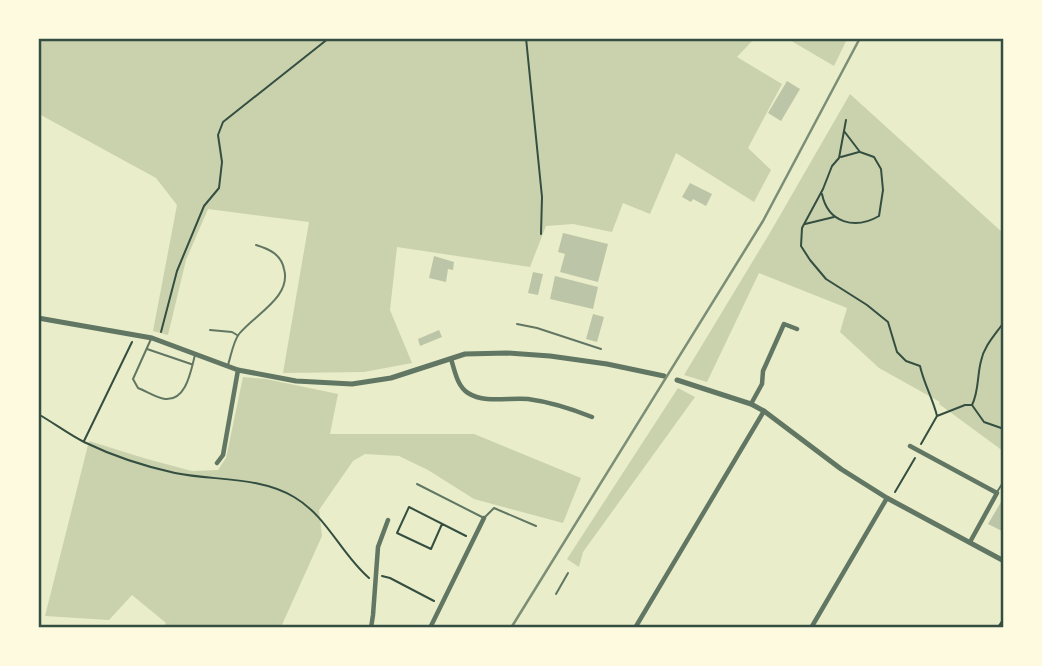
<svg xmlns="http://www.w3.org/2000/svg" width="1042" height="666" viewBox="0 0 1042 666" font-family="'Open Sans',sans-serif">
<rect width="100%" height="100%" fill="#e9edc9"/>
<path fill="#cad2ad" d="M38,39H754L737,57L782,84L748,148L771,170L754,202L676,153L650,214L623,203L612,232L573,224L546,226L530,267L397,247L390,310L412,363L364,372L283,373L309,222L208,209L186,260L168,335L153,331L177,205L156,178L39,114Z
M788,39H847L834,66Z
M850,94L1003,233V451L939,404L940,402L879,368L840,332L847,308L759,273L707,382L684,375L771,231Z
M243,377L266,379L338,394L330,434H474L581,478L563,523L474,499L428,470L399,456L365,454L353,461L319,510L322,536L281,627H163L166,623L132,595L109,620L45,616L89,441L147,459L192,471L218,470L226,458Z
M678,388L695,397L583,552L579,567L567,559Z"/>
<path fill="#bcc5a7" d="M787,81L800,89L781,121L768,113Z
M690,183L712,194L706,206L693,199L691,202L682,197Z
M563,233L608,244L598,282L560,272L565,254L558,252Z
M434,256L454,262L453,270L448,269L446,282L429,278Z
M533,272L543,274L538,295L528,293Z
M555,276L598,287L593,309L550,299Z
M593,314L604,317L597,342L586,339Z
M439,330L442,337L420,346L418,339Z
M1004,497V532L988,524Z"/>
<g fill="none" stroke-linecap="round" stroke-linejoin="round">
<path stroke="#344e41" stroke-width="2" d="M526,38L542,197L541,234
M846,120L839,158L832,166L823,189L802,228L801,246L810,260L826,279L867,305L888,322L897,352L906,361L920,366C924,384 933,399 937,416
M841,157L859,152
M822,194C828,223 855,230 879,216L883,190L881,169L874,157L860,152L844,131
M805,224L834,217
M1004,322C995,335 984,346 981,361C977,376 979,391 972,405L984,422L1004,429
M161,332L177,271L204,206L219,188L222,162L218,135L223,122L329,38
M38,414C54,423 68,434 84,442C113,456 143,466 175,473C214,481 259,476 294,497C327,516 341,554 369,578
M84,441L132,342
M921,444L937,416L965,405H971
M895,492L915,458
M442,524L431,549L397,533L409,507L466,536
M382,576L390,578L434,601"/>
<path stroke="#617663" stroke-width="2" d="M517,324L537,328L601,349
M210,330L232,332L237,335
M151,339L133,379L138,388C146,391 156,398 165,399C187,401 191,369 195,355
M147,349L191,364
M228,365C231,356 233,342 239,334C254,315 292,297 284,269C281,254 269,249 256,245
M417,484L484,518L494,508L536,526
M997,492L1004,481
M556,594L568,573"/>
<path stroke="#617663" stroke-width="4.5" d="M451,359C455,371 457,386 468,393C485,404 510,397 528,399C551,402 572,409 592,417
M751,404L762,384L763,371L784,324L797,329
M910,446L997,493L970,542
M217,463L223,455L238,370
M371,628L373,615L378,547L388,520
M430,628L484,518
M635,628L764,411
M811,628L887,498"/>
<path stroke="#617663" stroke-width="5" d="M38,318L152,338L238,370L296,381L352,384L391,378L465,354L507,353L550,356L607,364L664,376
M677,380L751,404L764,411L841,469L887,498L1004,561"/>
<path stroke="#344e41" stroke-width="6" d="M1000,628L1004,622"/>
<path stroke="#7c8e77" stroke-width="2.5" d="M511,628L763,221L860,38"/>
</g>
<rect width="1042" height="666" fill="none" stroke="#fefae0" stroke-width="80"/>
<rect x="40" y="40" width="962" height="586" fill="none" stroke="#344e41" stroke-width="2.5"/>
</svg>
